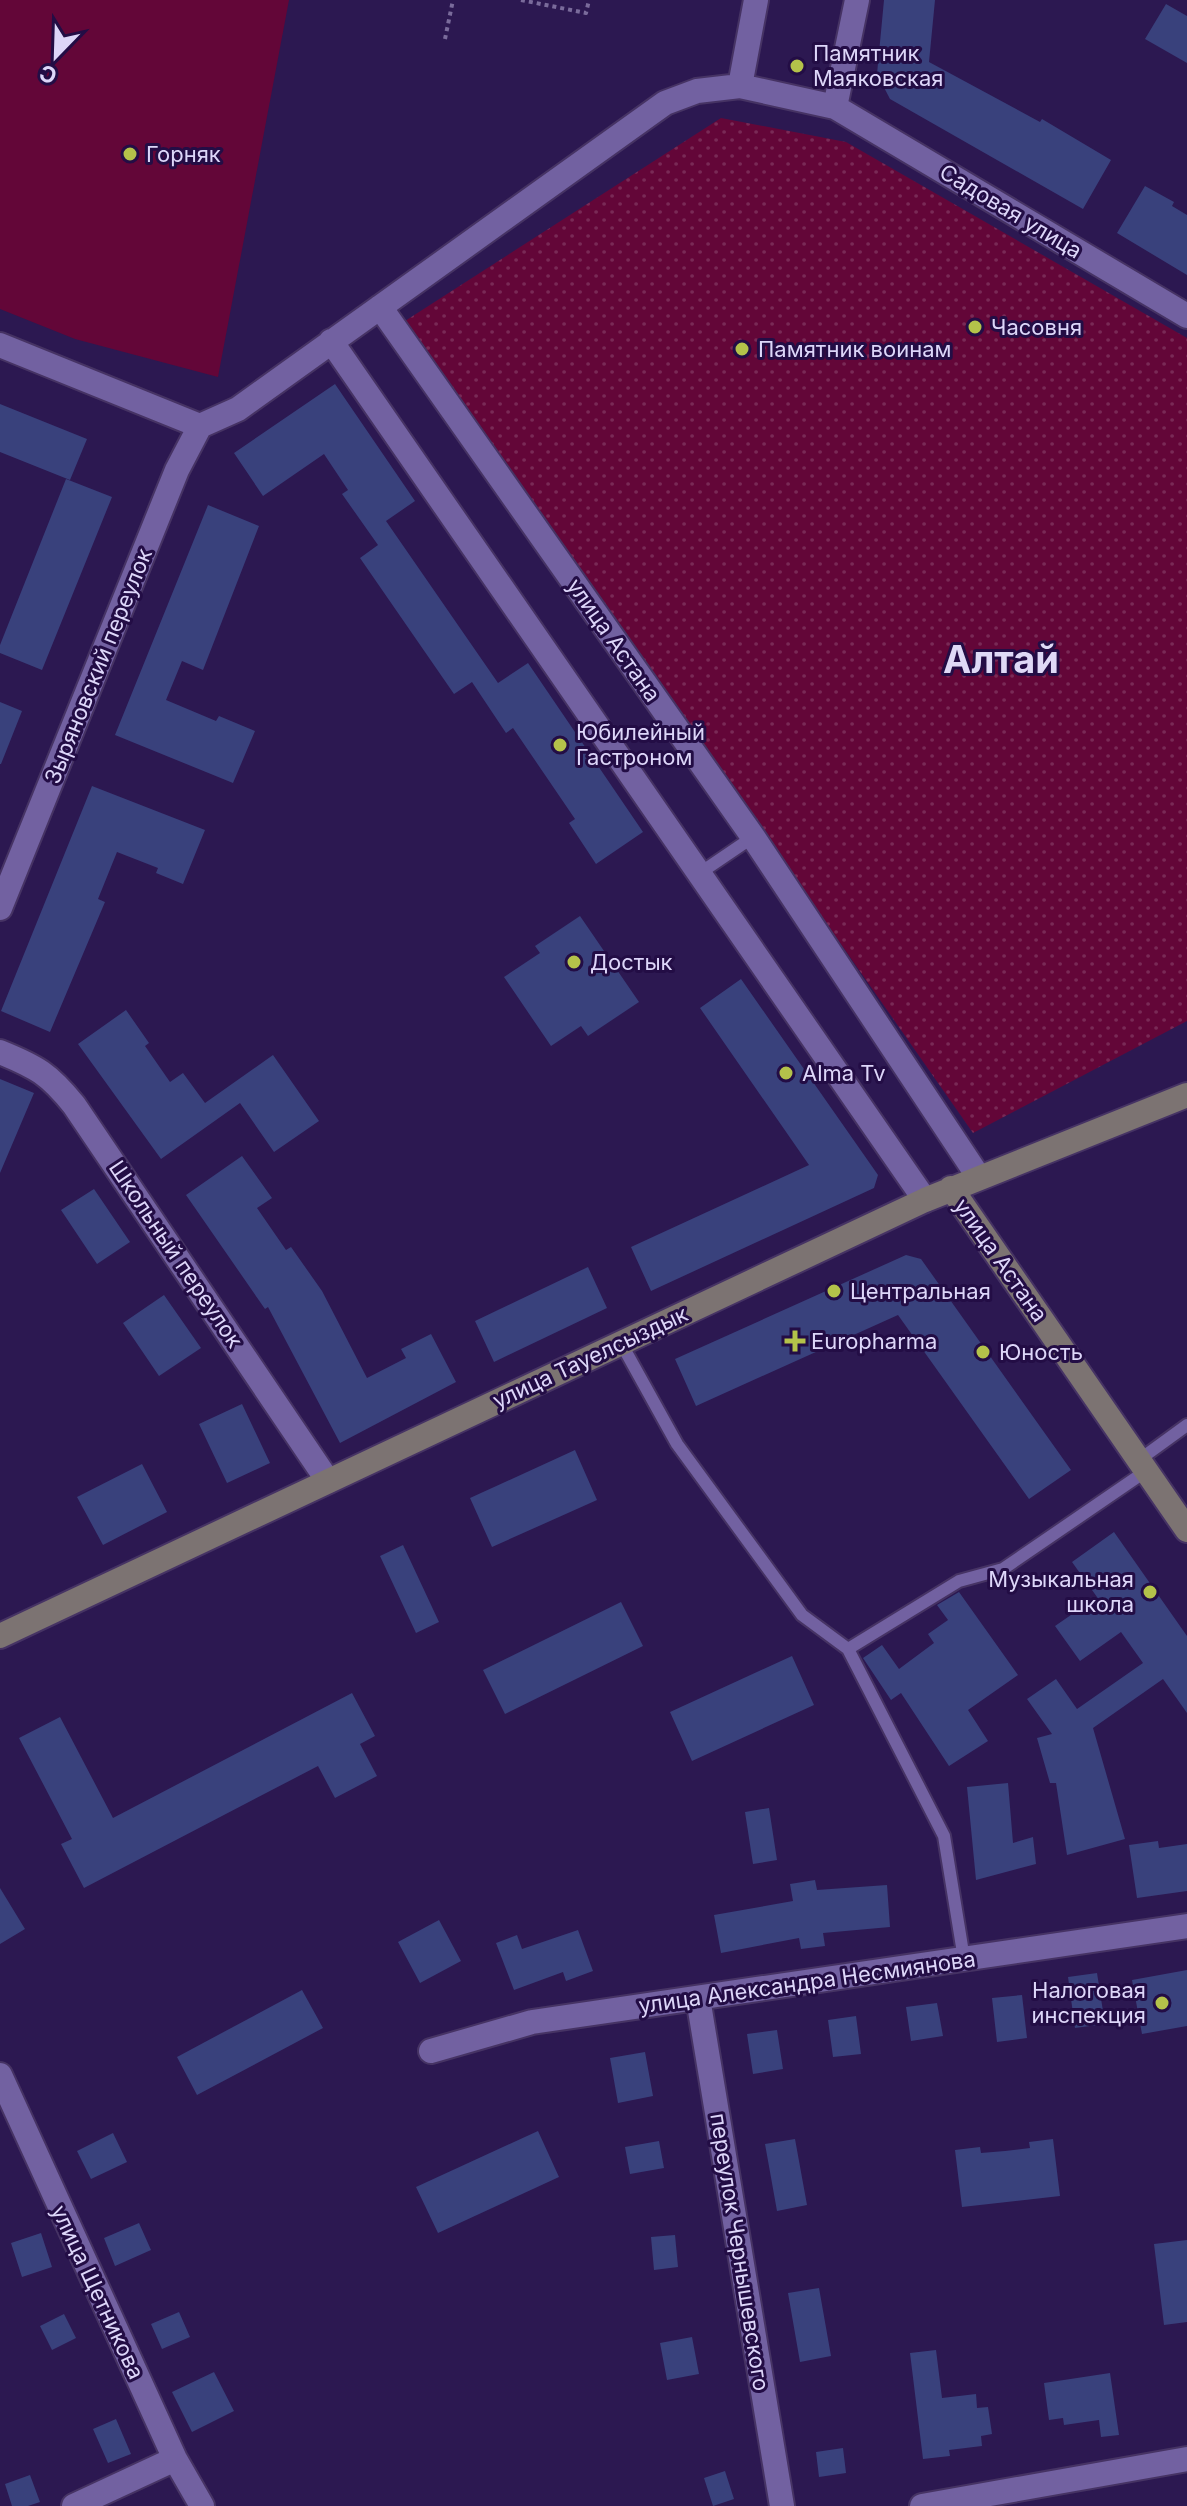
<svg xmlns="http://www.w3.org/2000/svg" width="1187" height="2506" viewBox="0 0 1187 2506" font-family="Inter,sans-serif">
<defs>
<pattern id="green-dots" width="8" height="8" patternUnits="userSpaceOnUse" patternTransform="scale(2)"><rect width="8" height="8" fill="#630638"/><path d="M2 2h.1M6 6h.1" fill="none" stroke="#792a56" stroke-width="1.8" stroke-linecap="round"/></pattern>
</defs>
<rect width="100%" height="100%" fill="#2c1851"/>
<path fill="url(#green-dots)" d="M721,118L846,142L1187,338V1021L973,1133L405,321Z"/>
<path fill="#630638" d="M0,0H289L218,377L75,339L0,309Z"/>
<path fill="#39417c" d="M884,0H935L929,62L1040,122L1042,119L1111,160L1083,209L890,99L877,74Z
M1166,4L1187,16V63L1145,39Z
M1145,186L1174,202L1172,206L1187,215V275L1117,233Z
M335,384L415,501L386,521L498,683L528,663L643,832L596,864L569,823L575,819L513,728L506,733L472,682L454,694L360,558L378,545L342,494L348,490L324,454L263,496L234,453Z
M0,404L87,439L70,480L0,452Z
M66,479L112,497L42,670L0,653V645Z
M208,505L259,526L203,670L182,661L166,700L216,721L219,716L255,731L233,783L115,735Z
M0,702L22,711L1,764H0Z
M92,786L205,830L183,884L156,873L158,868L117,852L98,899L105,902L50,1032L1,1011Z
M580,916L639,1002L588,1036L581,1026L551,1046L504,977L540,953L535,946Z
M741,979L878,1175L874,1188L651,1291L631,1247L809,1165L700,1008Z
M126,1010L149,1043L145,1046L170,1082L183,1073L205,1103L273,1055L319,1121L274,1152L240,1103L161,1159L78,1044Z
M0,1079L34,1093L0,1173Z
M242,1156L272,1198L257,1208L286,1250L291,1247L322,1291L367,1378L406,1358L401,1349L431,1334L456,1382L340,1443L268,1307L265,1309L186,1195Z
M94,1189L130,1242L97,1264L61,1210Z
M906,1255L921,1259L1071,1470L1029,1499L898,1315L696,1406L675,1359Z
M588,1267L607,1308L494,1362L475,1321Z
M164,1295L201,1348L159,1376L123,1323Z
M242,1404L270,1463L227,1483L199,1424Z
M575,1450L597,1500L492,1547L470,1498Z
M142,1464L167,1512L103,1545L77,1497Z
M1114,1532L1187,1636V1713L1163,1679L1093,1728L1125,1839L1067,1855L1056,1783H1050L1037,1738L1052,1734L1027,1699L1056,1679L1077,1709L1143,1663L1121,1632L1080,1661L1055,1626L1097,1597L1072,1562Z
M403,1545L439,1622L416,1633L380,1556Z
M959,1592L1018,1675L968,1710L988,1741L949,1766L901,1693L891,1700L863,1658L882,1645L899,1669L934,1643L928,1634L948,1620L937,1605Z
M621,1602L643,1646L505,1714L483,1670Z
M792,1656L814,1705L692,1761L670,1712Z
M352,1693L375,1736L360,1744L377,1776L335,1798L318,1766L84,1888L61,1844L72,1839L19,1738L60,1717L113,1818Z
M1008,1783L1013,1843L1033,1837L1036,1864L976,1880L967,1787Z
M769,1808L777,1860L753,1864L745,1812Z
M1158,1841L1159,1848L1187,1844V1891L1137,1898L1129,1845Z
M815,1880L817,1890L887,1885L890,1927L823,1933L825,1946L801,1949L799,1938L721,1953L714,1915L793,1901L790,1884Z
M0,1888L25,1929L0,1944Z
M439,1920L461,1961L420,1983L398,1942Z
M578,1930L593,1971L566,1981L563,1972L514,1990L496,1943L517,1935L522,1949Z
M1187,1970V2026L1142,2034L1132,1980Z
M1097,1973L1105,2024L1075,2028L1068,1977Z
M302,1990L323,2028L197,2095L177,2057Z
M1022,1995L1027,2038L997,2042L992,1998Z
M937,2003L943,2036L911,2041L906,2007Z
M856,2016L861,2054L833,2057L828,2020Z
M777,2030L783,2069L753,2074L747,2034Z
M645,2052L653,2096L618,2103L610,2058Z
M538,2131L559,2177L438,2233L416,2187Z
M113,2133L127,2162L91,2179L77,2151Z
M795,2139L807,2205L777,2211L765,2144Z
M1053,2139L1060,2196L962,2207L955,2150L980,2147L981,2153L1005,2151L1030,2148L1029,2142Z
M659,2141L664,2168L630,2174L625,2147Z
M139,2223L151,2250L115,2266L104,2238Z
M41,2233L52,2267L22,2277L11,2243Z
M675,2235L678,2267L654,2270L651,2237Z
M1187,2240V2322L1164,2325L1154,2244Z
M819,2288L831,2356L800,2362L788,2293Z
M179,2312L190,2337L162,2349L151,2324Z
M64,2314L76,2338L52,2350L40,2326Z
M692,2337L699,2374L667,2380L660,2343Z
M936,2350L942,2398L976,2394L977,2408L988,2407L992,2434L981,2436L982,2446L949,2450L950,2456L923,2459L910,2353Z
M214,2372L234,2411L192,2432L172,2392Z
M1110,2373L1119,2435L1101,2437L1099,2420L1064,2425L1063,2418L1049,2420L1044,2383Z
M116,2419L131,2454L108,2463L93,2429Z
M843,2448L846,2473L819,2477L816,2452Z
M725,2471L734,2499L713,2506L704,2478Z
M30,2475L40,2502L28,2506H12L5,2484Z"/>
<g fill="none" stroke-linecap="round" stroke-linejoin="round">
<g stroke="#463364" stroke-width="16">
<path id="lane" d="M700,873L753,837
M621,1343L677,1444L802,1615L848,1649L944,1836L964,1959
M1139,1460L1187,1425
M848,1649L959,1581L1003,1569L1146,1471"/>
</g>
<g stroke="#463364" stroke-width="28">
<path id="street" d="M740,86L756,0
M835,107L857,0
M380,307L753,837L978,1176
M331,341L925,1200
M0,345L200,426
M200,426L238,409L665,103L697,91L740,86L835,107L1187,316
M0,908L177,470L200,426
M0,1052C37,1067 49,1074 74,1105L328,1481
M698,1998L782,2506
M431,2051L532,2022L1187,1926
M0,2075L175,2459L202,2506
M74,2506L175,2459
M922,2506L1187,2459"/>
</g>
<g stroke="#463364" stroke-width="28">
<path id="secondary" d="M951,1188L1187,1530
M0,1636L925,1200L1187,1095"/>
</g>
<path stroke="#7a6b9b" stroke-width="4" stroke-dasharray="4 4" stroke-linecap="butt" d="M521,0L586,13L589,0
M445,39L453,0"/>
<use href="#lane" stroke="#7261a1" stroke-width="12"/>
<use href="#street" stroke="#7261a1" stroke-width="24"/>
<use href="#secondary" stroke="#7c7372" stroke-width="24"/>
</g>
<g fill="#b4c24a" stroke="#230d45" stroke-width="3">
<circle cx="797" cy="66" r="8"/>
<circle cx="130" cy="154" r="8"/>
<circle cx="975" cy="327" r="8"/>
<circle cx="742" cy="349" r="8"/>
<circle cx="560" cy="745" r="8"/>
<circle cx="574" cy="962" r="8"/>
<circle cx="786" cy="1073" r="8"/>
<circle cx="834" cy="1291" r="8"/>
<path d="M791 1329h8v8h8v8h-8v8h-8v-8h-8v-8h8z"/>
<circle cx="983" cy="1352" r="8"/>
<circle cx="1150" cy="1592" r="8"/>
<circle cx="1162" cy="2003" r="8"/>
</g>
<g text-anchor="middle" stroke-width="6" stroke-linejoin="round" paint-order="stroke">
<g font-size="22" fill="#ddd6f9" stroke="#230d45" text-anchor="start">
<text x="813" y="61">Памятник<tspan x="813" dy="25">Маяковская</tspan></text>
<text x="146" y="162">Горняк</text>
<text x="991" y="335">Часовня</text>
<text x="758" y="357">Памятник воинам</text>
<text x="576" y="740">Юбилейный<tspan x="576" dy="25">Гастроном</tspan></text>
<text x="590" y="970">Достык</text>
<text x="802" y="1081">Alma Tv</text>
<text x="850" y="1299">Центральная</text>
<text x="811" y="1349">Europharma</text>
<text x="999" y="1360">Юность</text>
<text x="1134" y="1587" text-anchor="end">Музыкальная<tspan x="1134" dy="25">школа</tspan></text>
<text x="1146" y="1998" text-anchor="end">Налоговая<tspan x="1146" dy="25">инспекция</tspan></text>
</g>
<g font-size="22" fill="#ddd6f9" stroke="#230d45">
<text transform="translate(1011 211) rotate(31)" y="8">Садовая улица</text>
<text transform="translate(614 640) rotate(55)" y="8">улица Астана</text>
<text transform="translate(98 666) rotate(-68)" y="8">Зыряновский переулок</text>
<text transform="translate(176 1254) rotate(56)" y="8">Школьный переулок</text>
<text transform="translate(1001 1260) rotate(55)" y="8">улица Астана</text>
<text transform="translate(590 1357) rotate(-25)" y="8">улица Тауелсыздык</text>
<text transform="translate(807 1982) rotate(-8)" y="8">улица Александра Несмиянова</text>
<text transform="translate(740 2252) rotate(81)" y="8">переулок Чернышевского</text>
<text transform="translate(98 2292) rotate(65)" y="8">улица Щетникова</text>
</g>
<g font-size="38" font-weight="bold" fill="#dfd9f6" stroke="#230d45">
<text x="1001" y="673">Алтай</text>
</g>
</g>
<g transform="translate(56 56) rotate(203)" stroke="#230d45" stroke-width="6" paint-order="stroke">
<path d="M0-6L14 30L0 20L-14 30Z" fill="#ddd6f9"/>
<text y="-12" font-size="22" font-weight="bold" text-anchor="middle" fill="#ddd6f9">С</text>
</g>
</svg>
